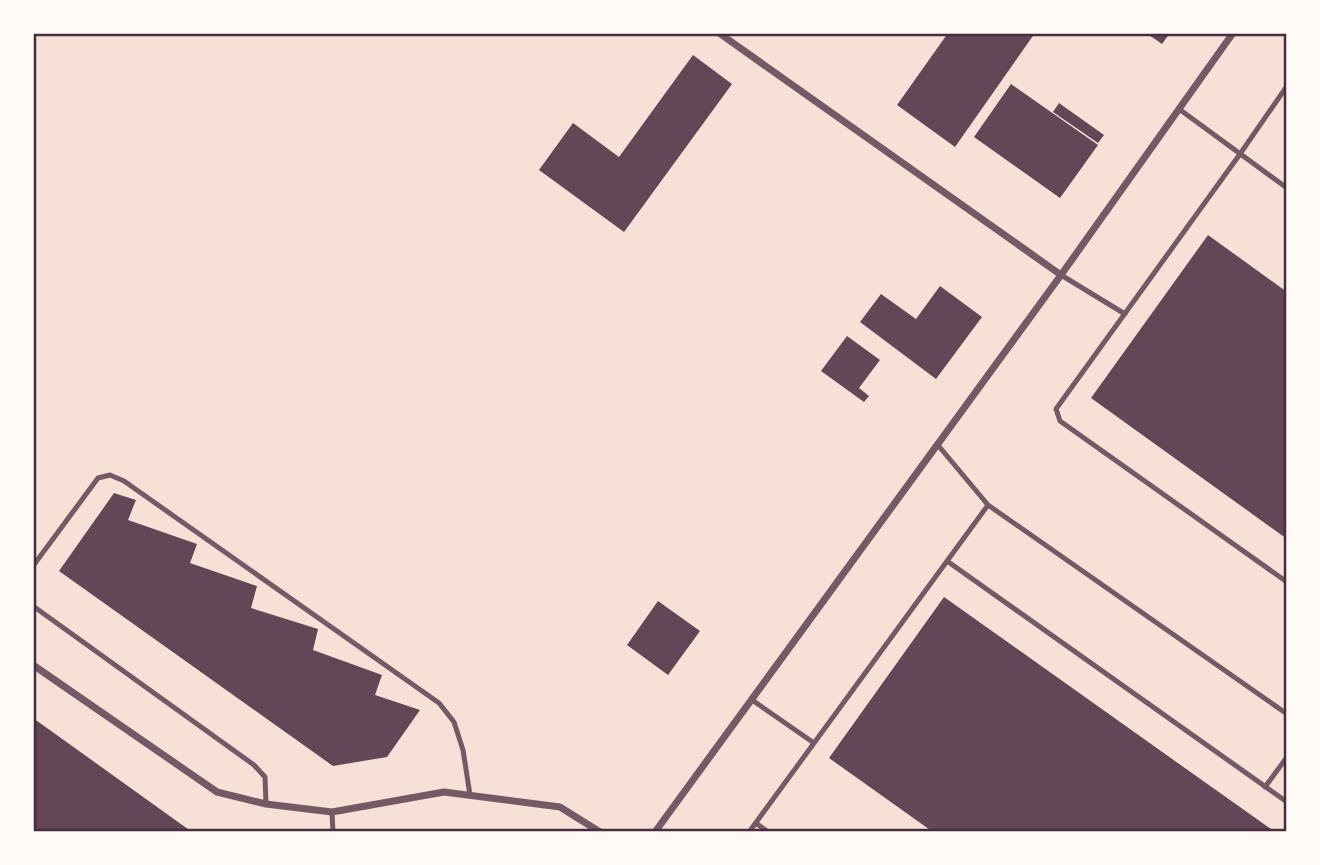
<svg xmlns="http://www.w3.org/2000/svg" width="1320" height="865" viewBox="0 0 1320 865" font-family="Cabin,sans-serif">
<rect width="100%" height="100%" fill="#f7e1d7"/>
<path fill="#644757" d="M948,33H1035L955,147L897,105Z
M1146,33H1170L1162,44Z
M693,55L732,84L624,232L539,170L573,123L619,157Z
M1011,84L1098,145L1060,198L974,137Z
M1059,103L1104,135L1098,143L1053,112Z
M1208,235L1287,292V539L1091,398Z
M940,286L982,317L936,379L860,322L881,294L916,319Z
M847,336L880,360L859,388L869,396L864,402L821,371Z
M114,493L136,500L128,520L197,544L190,563L257,586L251,608L318,629L313,650L382,675L375,695L420,710L387,757L333,766L59,571Z
M944,597L1275,832H933L829,758Z
M658,601L700,631L668,675L627,645Z
M33,718L192,832H33Z"/>
<g fill="none" stroke-linecap="round" stroke-linejoin="round">
<path stroke="#755966" stroke-width="5" d="M1287,86L1240,154L1056,409L1060,421L1287,582
M1179,109L1287,188
M1061,275L1125,314
M937,444L988,505L1287,714
M947,561L1287,802
M33,566L98,478L110,475L124,481L439,703L454,722L463,750L470,795
M33,606L254,765L265,777L266,804
M752,700L814,743
M1265,787L1287,757
M332,812L333,832
M756,823L768,832
M749,832L988,505"/>
<path stroke="#755966" stroke-width="7" d="M719,33L1061,275
M33,665L217,792L266,804L332,812L444,792L560,807L600,832
M655,832L1061,275L1233,33"/>
</g>
<rect width="1320" height="865" fill="none" stroke="#fffaf5" stroke-width="70"/>
<rect x="35" y="35" width="1250" height="795" fill="none" stroke="#4a2c40" stroke-width="2.5"/>
</svg>
